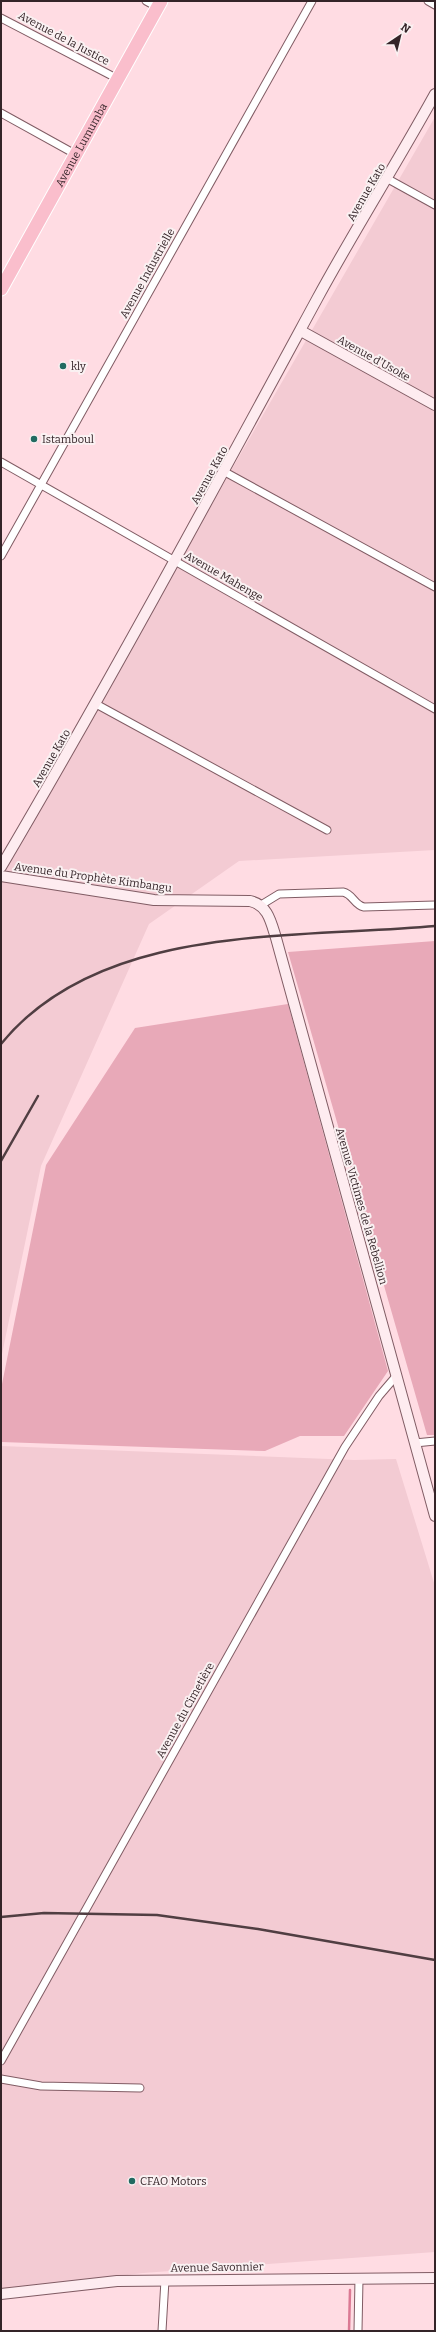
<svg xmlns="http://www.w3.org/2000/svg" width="436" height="2332" viewBox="0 0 436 2332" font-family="Bitter,serif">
<rect width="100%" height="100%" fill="#ffdce3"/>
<path fill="#f3cbd3" d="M435,117V850L239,861L149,924L41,1166L1,1359V869Z
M1,1446L354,1460L396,1459L435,1586V2252L143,2273L1,2291Z"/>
<path fill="#e8a9b8" d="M435,941V1435H427L288,952Z
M288,1004L388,1371L344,1436H300L265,1451L1,1442V1389L46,1165L135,1028Z"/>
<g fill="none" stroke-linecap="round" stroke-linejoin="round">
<path stroke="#db7a94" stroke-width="2.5" d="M349,2331L350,2290"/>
<g stroke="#805c64" stroke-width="9">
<path id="street" d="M146,1L157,7
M428,1L435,5
M1,18L118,79
M1,113L75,154
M388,179L435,205
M1,462L435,709
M225,472L435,587
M1,556L312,1
M96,704L327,830
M261,905L279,894L343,892C353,894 354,905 364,907L435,905
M415,1443L435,1441
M1,2061L345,1447L379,1396L397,1375
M1,2079L41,2086L140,2088
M162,2331L165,2280
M358,2331L359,2279"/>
</g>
<g stroke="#805c64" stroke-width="12">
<path id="secondary" d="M301,331L435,405
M1,867C111,680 214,489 317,299C355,229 397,163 435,94
M1,876L154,900L250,901C268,905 271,922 276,938L435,1516
M1,2294L117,2281L435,2278"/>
</g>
<g stroke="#fff" stroke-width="15">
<g id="highway">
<path id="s1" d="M1,289L161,1"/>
</g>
</g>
<use href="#street" stroke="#fff" stroke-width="7"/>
<use href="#secondary" stroke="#feecf0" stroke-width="10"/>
<use href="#highway" stroke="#fabecc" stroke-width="13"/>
<path stroke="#503e42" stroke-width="2.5" d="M1,1044C100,922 294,939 435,926
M1,1161L38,1096
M1,1917L44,1913L157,1915L258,1929L435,1960"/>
</g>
<g fill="#226a61" stroke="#faf1f2" stroke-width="1.5">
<circle cx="63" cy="366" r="4"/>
<circle cx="34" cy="439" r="4"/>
<circle cx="132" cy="2181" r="4"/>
</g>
<g text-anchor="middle" stroke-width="4" stroke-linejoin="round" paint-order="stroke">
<g font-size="11" fill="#342428" stroke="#faf1f2">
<text transform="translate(64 38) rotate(28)" y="4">Avenue de la Justice</text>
<text dy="4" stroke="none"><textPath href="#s1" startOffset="165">Avenue Lumumba</textPath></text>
<text transform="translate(366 192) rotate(-60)" y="4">Avenue Kato</text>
<text transform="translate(147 273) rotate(-61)" y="4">Avenue Industrielle</text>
<text transform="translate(374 358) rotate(29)" y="4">Avenue d'Usoke</text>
<text transform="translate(209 475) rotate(-61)" y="4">Avenue Kato</text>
<text transform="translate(224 576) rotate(30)" y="4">Avenue Mahenge</text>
<text transform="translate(51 758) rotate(-60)" y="4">Avenue Kato</text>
<text transform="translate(93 877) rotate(8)" y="4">Avenue du Prophète Kimbangu</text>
<text transform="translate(362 1206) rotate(74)" y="4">Avenue Victimes de la Rebellion</text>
<text transform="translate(185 1710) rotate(-61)" y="4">Avenue du Cimetière</text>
<text transform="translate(217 2267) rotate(-1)" y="4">Avenue Savonnier</text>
</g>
<g font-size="11" fill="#342428" stroke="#faf1f2" text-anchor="start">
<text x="71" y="370">kly</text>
<text x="42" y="443">Istamboul</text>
<text x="140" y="2185">CFAO Motors</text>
</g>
</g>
<rect width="436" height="2332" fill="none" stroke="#342428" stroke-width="4"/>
<g transform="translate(400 36) rotate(35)" stroke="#faf1f2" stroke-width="3" paint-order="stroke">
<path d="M0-3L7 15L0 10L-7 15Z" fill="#342428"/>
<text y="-6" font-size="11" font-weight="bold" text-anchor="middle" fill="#342428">N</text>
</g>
</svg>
